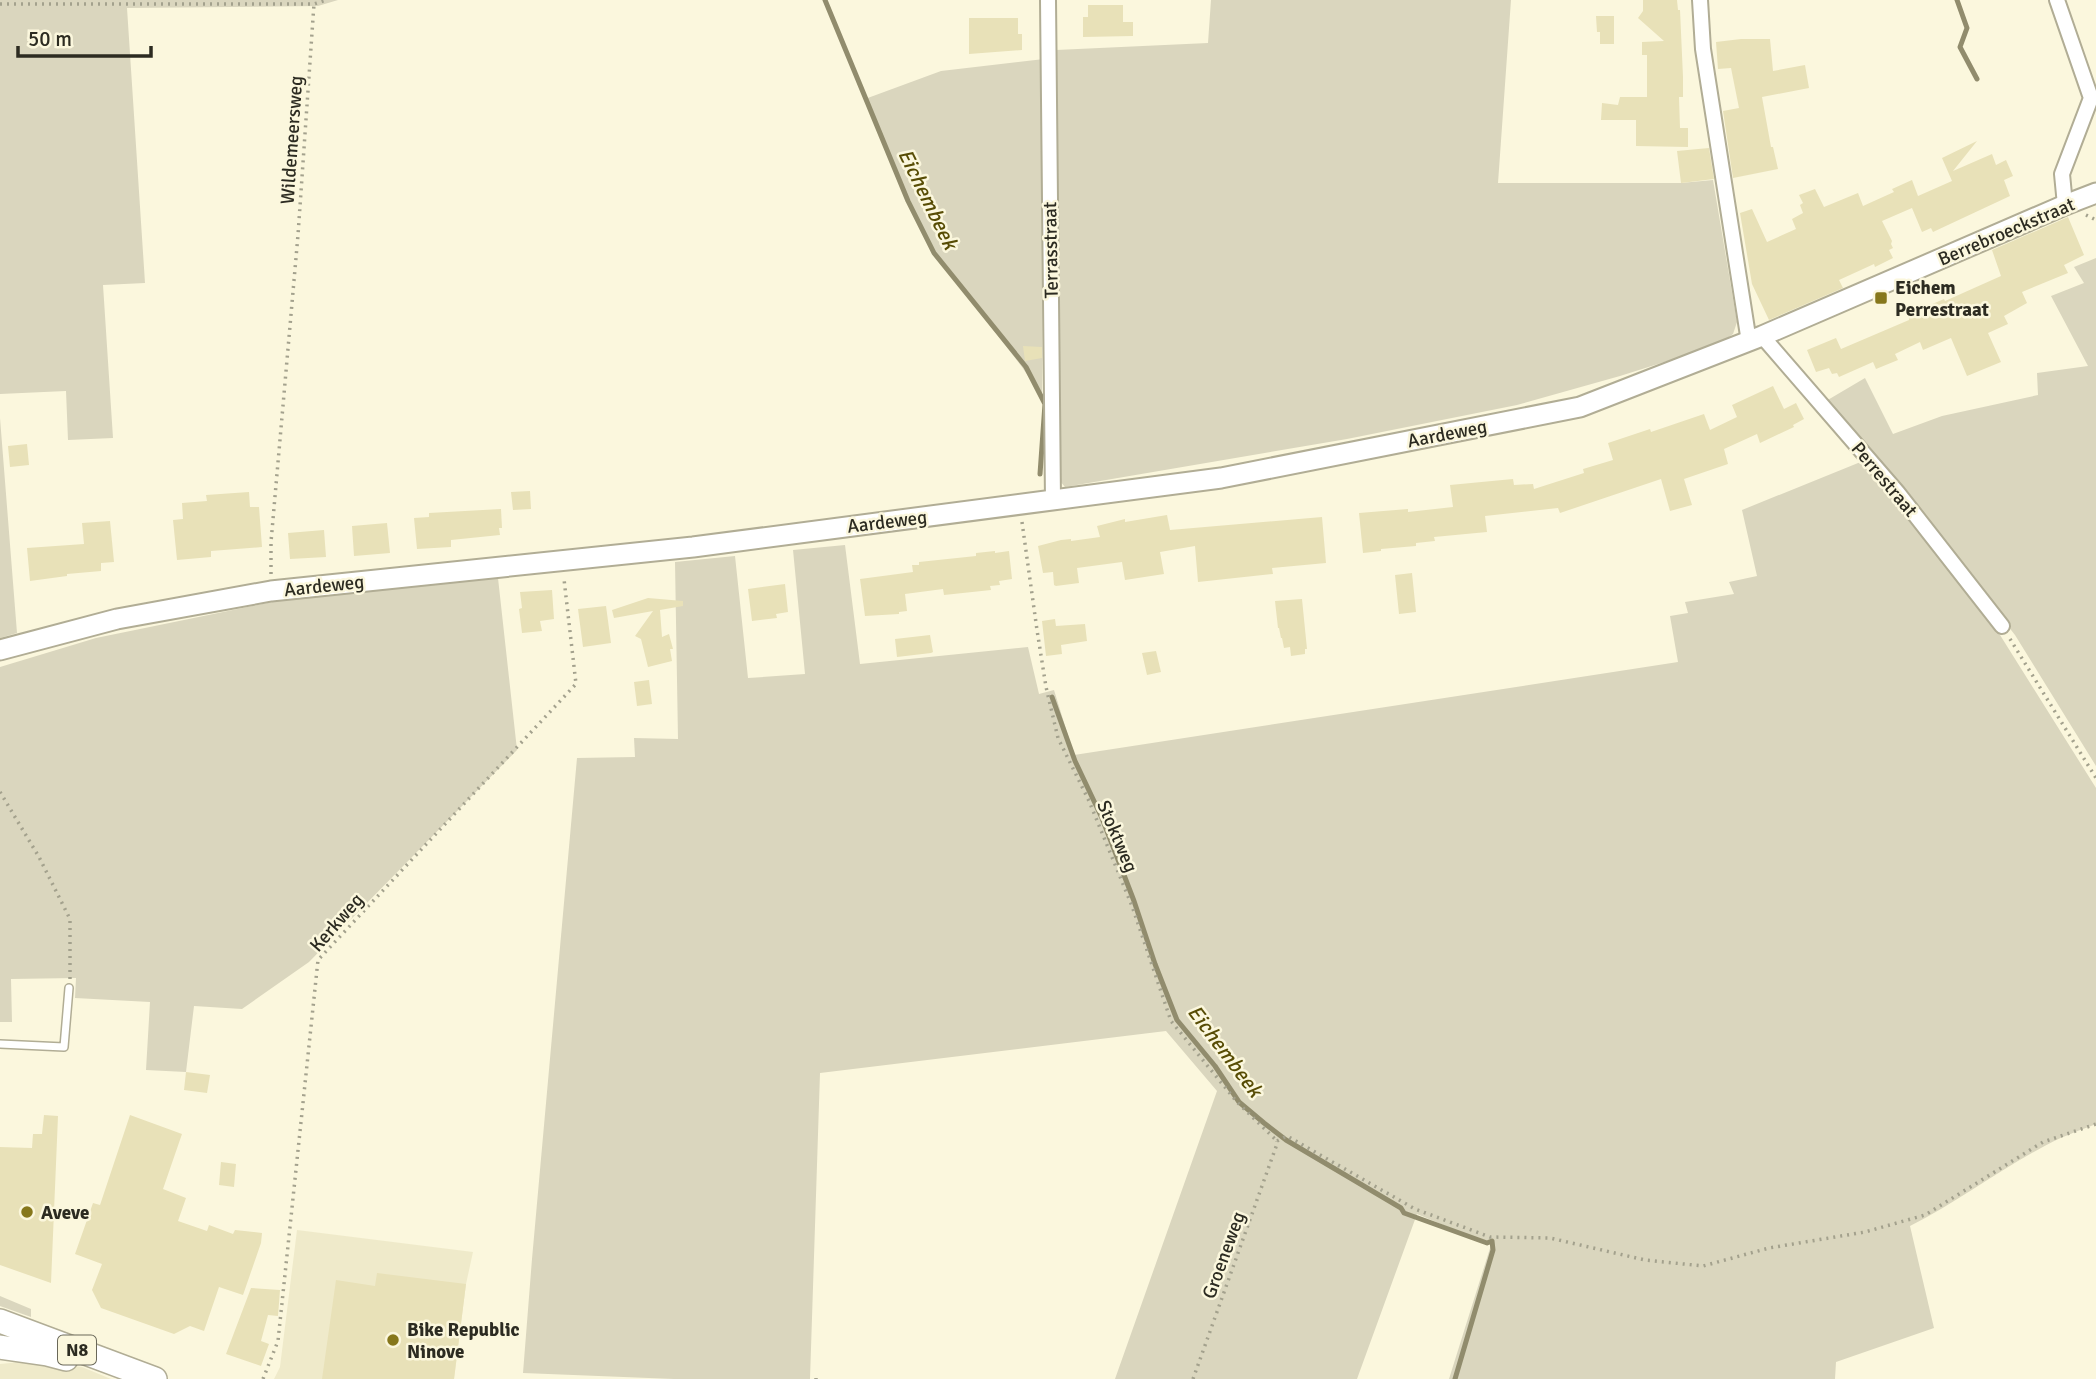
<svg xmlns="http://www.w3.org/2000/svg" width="2096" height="1379" viewBox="0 0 2096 1379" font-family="Signika,sans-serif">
<rect width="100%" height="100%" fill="#fbf7dd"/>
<path fill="#efeaca" d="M297,1230L473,1252L466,1284L454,1379H274L280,1367Z
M30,1361L82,1367L111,1379H0V1364Z"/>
<path fill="#dad6be" d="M0,0H338L318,6L127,8L145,283L103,285L113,438L68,440L66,391L0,394Z
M1211,0H1511L1498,183H1681L1713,180L1737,322L1733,334L1718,345L1620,376L1517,405L1347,439L1065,487L1060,481L1056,50L1208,43Z
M1044,59L1042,397L1022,367L934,253L908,201L865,99L941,71Z
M2096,258V766L2015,635L1912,504L1826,401L1865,378L1893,434L1942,416L2038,395L2037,373L2088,366L2051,296L2084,283L2074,267Z
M0,418L17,633L0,638Z
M1863,461L1942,557L1995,627L2096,788V1124C2078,1131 2058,1138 2041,1148C1996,1172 1956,1203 1910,1226L1934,1328L1836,1362L1835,1379H1449L1491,1245L1417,1214L1357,1379H1115L1217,1091L1166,1031L820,1073L810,1379H674L523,1373L532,1259L577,758L635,757L634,738L678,739L675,562L735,556L748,678L805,674L793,550L845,545L860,664L1028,647L1039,694L1054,690L1074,755L1678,662L1670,616L1688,613L1685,602L1734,594L1729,582L1757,576L1742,510Z
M498,578L517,750L309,962L242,1009L194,1006L186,1072L146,1070L150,1002L75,998L76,978L11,979L12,1022H0V667L96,638L277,601Z
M0,1296L31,1309V1317L0,1306Z"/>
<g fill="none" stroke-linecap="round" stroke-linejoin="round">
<path stroke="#918c6d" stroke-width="5" d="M825,0L908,201L934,253L1026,367L1045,404L1040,474
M1957,0L1967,28L1960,47L1977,79
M1052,697L1075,761L1102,818L1134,901L1155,964L1177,1020L1215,1066L1239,1102L1264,1123L1286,1140L1401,1208L1404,1213L1487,1243L1492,1241L1493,1250L1455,1379"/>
</g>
<path fill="#e8e1b8" d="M1643,0H1677L1678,10H1680L1683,77V97H1679L1680,128H1688V147L1636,146V120H1601L1602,103L1618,105L1620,97H1647V55H1642V42L1664,41L1638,18L1643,11Z
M1088,5H1123V22H1133V36L1083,37V17H1088Z
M1596,16H1614V44H1600V32H1597Z
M969,18H1018V34H1022V50L969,54Z
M1741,39H1770L1773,71L1805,65L1809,88L1762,97L1771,147H1773L1778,169L1733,178L1723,111L1739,108L1731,68L1718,69L1716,42Z
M1977,141L1953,171L1992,154L1996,165L2006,160L2013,176L2004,180L2010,196L1933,232L1931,228L1922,232L1912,208L1882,221L1892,241L1891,244L1893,248L1889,250L1893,258L1875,267L1874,264L1839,280L1843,288L1769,320L1752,284L1740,213L1752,209L1767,242L1796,229L1792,219L1803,213L1800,205L1803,203L1799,195L1815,189L1824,207L1858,193L1863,206L1894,192L1892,189L1912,180L1918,196L1952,181L1942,158Z
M1709,148L1714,179L1681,183L1677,151Z
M2068,217L2084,255L2064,265L2068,273L2022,292L2027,303L2004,316L2008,324L1988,333L2001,362L1967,376L1951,338L1923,350L1920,342L1895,354L1898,360L1876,369L1873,362L1839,377L1837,373L1832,374L1829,368L1816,372L1807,350L1836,338L1841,349L1909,320V318L1931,308L1930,305L1944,299L1945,301L2001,276L1992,250Z
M1023,346L1042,347V358L1025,361Z
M1773,386L1784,409L1796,403L1804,419L1793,425L1794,427L1760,443L1757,434L1724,449L1728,464L1684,479L1692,505L1670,511L1661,479L1560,513L1558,508L1485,516L1487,532L1434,537L1435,541L1416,543V546L1381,549V551L1363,553L1359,513L1408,509V512L1453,507L1450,485L1513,479L1514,485L1533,484L1534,489L1584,473L1583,469L1613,460L1608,443L1650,429L1651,432L1704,414L1710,430L1737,417L1732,405Z
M27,444L29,465L10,467L8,446Z
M530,491L531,509L513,510L511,492Z
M249,492L250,507H259L262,547L211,551V557L177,560L173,520L183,519L182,503L207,501L206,495Z
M501,509L502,528H499L500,535L451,540V547L417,549L414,518L429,517V513Z
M1167,515L1170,530L1322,517L1326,563L1272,568L1273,574L1198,582L1195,546L1160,552L1164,574L1125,580L1122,562L1077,568L1079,583L1056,586L1054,585L1053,572L1043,573L1038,546L1061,540L1071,539V541L1100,537L1097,526L1125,519V522Z
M110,521L114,562L101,563V571L67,574V576L30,581L27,548L84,544L82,523Z
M387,523L390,553L354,556L352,526Z
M324,530L326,557L290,559L288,533Z
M995,551V553L1009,551L1012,579L999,581L1000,585L990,586L991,590L944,595L943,589L905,594L907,611L899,612V614L865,616L860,579L913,572L912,565H919V562L976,556V553Z
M1412,573L1416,612L1399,614L1395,575Z
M785,584L788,612L776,614L777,618L752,621L748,589Z
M552,590L554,619L540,621L542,631L522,633L519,609L522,608L520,592Z
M648,598L683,601V606L660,610L662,637L669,634L673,649H670L672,661L648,667L641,639L635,636L653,611L614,618L612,610Z
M1302,599L1307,649H1305V654L1291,656L1290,647L1284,648L1282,638H1281L1279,628H1278L1275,601Z
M606,606L611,643L583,647L578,609Z
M1055,619L1056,626L1085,624L1087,641L1061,645L1062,654L1046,656L1042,621Z
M930,635L933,652L931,653L897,657L895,639Z
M1156,651L1161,672L1147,675L1142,653Z
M649,680L652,704L637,706L634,682Z
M186,1072L210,1075L207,1093L184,1090Z
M44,1115L58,1116L51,1283L0,1265V1147L32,1148L33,1134H42Z
M130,1115L182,1134L163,1189L186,1198L178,1221L207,1231L209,1225L233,1234L235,1230L262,1233L261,1243L243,1295L219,1287L204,1331L190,1326L174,1334L101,1308L92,1290L102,1264L75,1254L93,1203L100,1205Z
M221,1162L236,1164L234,1187L219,1185Z
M377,1273L466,1284L454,1379H322L336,1280L375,1286Z
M251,1288L280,1290L278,1316L268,1315L261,1341L269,1344L261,1366L226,1354Z"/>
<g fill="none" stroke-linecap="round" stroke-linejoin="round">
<g stroke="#b1ad95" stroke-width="10">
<path id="lane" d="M0,1044L64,1047L69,988"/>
</g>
<g stroke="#b1ad95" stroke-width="18">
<path id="street" d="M1048,0L1053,500
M1700,0L1703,49L1749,342
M2057,0L2091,98L2062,174L2065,205
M1762,336L1898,493L2002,626"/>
</g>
<g stroke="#b1ad95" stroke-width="23">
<path id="secondary" d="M0,650L117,619L271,591L693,547L1221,478L1580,407L1762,336L2065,205L2096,193"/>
</g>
<g stroke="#b1ad95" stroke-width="26">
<path id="primary" d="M0,1321L155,1379
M0,1347L47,1354L66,1359"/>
</g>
<path stroke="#a3a18d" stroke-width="3.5" stroke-dasharray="2 5" stroke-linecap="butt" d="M0,4H314L326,0
M2086,215L2096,220
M1022,522L1037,630L1046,687L1058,738L1089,801L1132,906L1171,1021L1237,1102L1277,1141
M271,574V542L298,235L314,4
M2010,639L2096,778
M0,792L39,857L70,919V979
M1277,1141L1287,1136L1415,1209L1490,1237L1550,1238L1645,1260L1703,1266L1769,1248L1865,1232L1925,1215L2043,1142L2096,1124
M263,1379L278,1341L318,960L576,684L564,579
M816,1379V1378
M1193,1379L1277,1144V1141"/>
<use href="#lane" stroke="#fff" stroke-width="7"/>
<use href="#street" stroke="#fff" stroke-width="14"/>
<use href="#secondary" stroke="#fff" stroke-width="19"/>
<use href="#primary" stroke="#fff" stroke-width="23"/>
</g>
<g fill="#86771b" stroke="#fbf7dd" stroke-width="2.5">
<rect x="1874" y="291" width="14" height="14" rx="3.5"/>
<circle cx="27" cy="1212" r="7"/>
<circle cx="393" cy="1340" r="7"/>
</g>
<g text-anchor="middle" stroke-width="5" stroke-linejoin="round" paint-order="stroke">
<rect fill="#fbf7dd" stroke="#6a6859" stroke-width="2" x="58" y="1335.5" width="38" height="29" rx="5"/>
<g font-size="18" font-weight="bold" fill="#2c2b21">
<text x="77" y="1356">N8</text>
</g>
<g font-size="19" fill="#2c2b21" stroke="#fbf7dd">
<text transform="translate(291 140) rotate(-86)" y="7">Wildemeersweg</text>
<text transform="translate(2006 231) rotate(-23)" y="7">Berrebroeckstraat</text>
<text transform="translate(1050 250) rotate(-91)" y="7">Terrasstraat</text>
<text transform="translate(1447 433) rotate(-11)" y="7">Aardeweg</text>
<text transform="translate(1885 479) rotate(50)" y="7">Perrestraat</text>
<text transform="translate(887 521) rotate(-7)" y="7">Aardeweg</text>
<text transform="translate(324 585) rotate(-6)" y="7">Aardeweg</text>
<text transform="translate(1118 836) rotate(67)" y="7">Stoktweg</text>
<text transform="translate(336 922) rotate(-49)" y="7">Kerkweg</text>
<text transform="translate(1223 1255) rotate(-70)" y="7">Groeneweg</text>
</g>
<g font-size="19" font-weight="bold" fill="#2c2b21" stroke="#fbf7dd" text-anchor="start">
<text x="1895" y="294">Eichem<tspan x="1895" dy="22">Perrestraat</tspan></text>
<text x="41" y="1219">Aveve</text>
<text x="407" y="1336">Bike Republic<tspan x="407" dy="22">Ninove</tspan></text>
</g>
<g font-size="21" font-style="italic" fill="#574c04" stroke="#fbf7dd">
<text transform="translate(928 199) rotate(64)" y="7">Eichembeek</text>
<text transform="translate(1225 1051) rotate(53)" y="7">Eichembeek</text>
</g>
</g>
<path d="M18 46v10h133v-10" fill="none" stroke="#2c2b21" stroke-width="3.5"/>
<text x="28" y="46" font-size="21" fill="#2c2b21" stroke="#fbf7dd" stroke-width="5" paint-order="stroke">50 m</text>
</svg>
